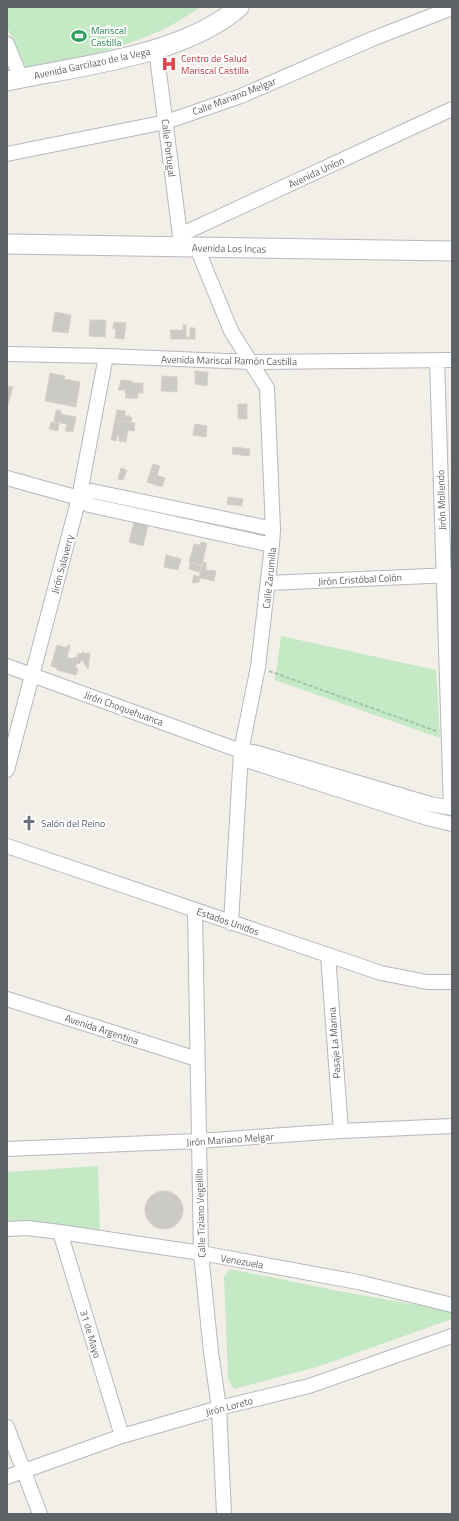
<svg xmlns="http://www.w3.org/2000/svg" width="459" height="1521" viewBox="0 0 459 1521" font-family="'Titillium Web',sans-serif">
<rect width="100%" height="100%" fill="#f1efe8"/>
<path fill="#c5e8c5" d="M7,7H201C188,15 175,24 162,30C120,49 70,62 26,68L7,27Z
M281,636L436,670L440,738L275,680Z
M98,1166L100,1234L7,1225V1172Z
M230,1269L344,1292L452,1311V1319L320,1366L234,1389L228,1379L224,1277Z"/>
<path fill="#cccac5" stroke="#d6d1c6" d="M55,312L71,315L68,333L52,331Z
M90,320H106L105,337L89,336Z
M114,322L126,323L124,339L115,338L116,330L113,328Z
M183,325H186V337H190V328H195V339H171L170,330H183Z
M195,371L208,372L207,386L195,384Z
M50,373L65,376L64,379L80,382L76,407L45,401Z
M162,376L177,377V392L161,391Z
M121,380L131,381L133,383H143V393H138V398H126L125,390H118Z
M7,386L13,387L7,408Z
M238,404H247V419H238Z
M56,410L61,411V414L76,417L73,432L65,431L67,424L54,422Z
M117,410L125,411V415L127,417L128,415L132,418L131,423L115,420Z
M115,420L135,423L134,431L128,430L126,442L119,441V437L117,435L116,441L111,440Z
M51,422L59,424L58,431L49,429Z
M195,424L207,426L206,437L193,435Z
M233,447L250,449L249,456L232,454Z
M153,464L160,466L157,475L165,478L162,487L147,482Z
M121,468L127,470L123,480L118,479Z
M228,497L243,499L242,506L227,504Z
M134,522L148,526L143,546L129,542Z
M201,542L207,543L202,565L189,562L194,544L200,545Z
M166,555L181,559L178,570L164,567Z
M203,562L206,563V570L216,571L214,581L200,578L199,582L192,583L194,575L199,577Z
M190,563L201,566L200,572L189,569Z
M57,645L67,648V645L70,646L67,657L73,659L74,657L77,658L78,656L76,654H80L83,652L86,654L87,653H90L88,669L82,660L79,664L77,663L75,667L78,669L76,675L57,670V668L51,666Z
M145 1210a19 19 0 1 1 38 0a19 19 0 1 1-38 0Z"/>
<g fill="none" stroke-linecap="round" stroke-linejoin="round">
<g stroke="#b5b8bc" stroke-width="16">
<path id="street" d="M7,44L21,78
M156,49L181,243
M7,154L166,122L241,96L372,39L452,8
M180,235L452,109
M197,248L231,331L267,388L273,529L272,545L258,667L241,751L231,923
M7,354L106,356L250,362L452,360
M437,360L451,808
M7,478L79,498L89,505L272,545
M79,498L92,491L273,529
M268,583L452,575
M7,666L241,751L254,752L430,804L452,808
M241,751L249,761L427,818L452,824
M7,770L79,498L106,356
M7,846L381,973L427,982H452
M195,910L201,1253L211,1352L219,1408L224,1514
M328,955L341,1131
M7,999L197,1059
M7,1149L198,1141L341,1131L452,1126
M7,1229L27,1228L60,1232L201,1253L358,1282L452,1305
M60,1232L122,1436
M7,1427L40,1514
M7,1477L122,1436L219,1408L309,1386L452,1336"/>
</g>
<g stroke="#b6babf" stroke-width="21">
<path id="secondary" d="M7,81C78,66 183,56 239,7
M7,244L452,251"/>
</g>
<path stroke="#9cc7a9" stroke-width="2" stroke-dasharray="4 2" stroke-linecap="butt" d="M269,671L436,731"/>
<use href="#street" stroke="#fff" stroke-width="14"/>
<use href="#secondary" stroke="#fff" stroke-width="19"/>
</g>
<defs>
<g id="stadium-bare" transform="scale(1.2)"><path d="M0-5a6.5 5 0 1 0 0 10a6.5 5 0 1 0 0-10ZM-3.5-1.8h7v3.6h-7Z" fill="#2e9e5b" stroke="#fff" stroke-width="2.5" paint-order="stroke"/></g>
<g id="hospital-bare" transform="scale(1.2)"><path d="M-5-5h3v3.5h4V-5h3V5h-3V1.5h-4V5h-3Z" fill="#e0444e" stroke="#fff" stroke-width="2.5" paint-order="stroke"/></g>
<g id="church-bare" transform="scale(1.2)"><path d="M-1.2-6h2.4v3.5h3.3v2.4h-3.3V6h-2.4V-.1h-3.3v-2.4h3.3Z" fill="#6b7280" stroke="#fff" stroke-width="2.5" paint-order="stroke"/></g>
</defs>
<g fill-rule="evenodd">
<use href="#stadium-bare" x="79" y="36"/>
<use href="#hospital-bare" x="169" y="64"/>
<use href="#church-bare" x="29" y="823"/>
</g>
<g text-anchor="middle" stroke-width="4" stroke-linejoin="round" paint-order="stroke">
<g font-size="10" fill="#27864d" stroke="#fff" text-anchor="start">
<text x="91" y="34">Mariscal<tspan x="91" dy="12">Castilla</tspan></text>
</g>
<g font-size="10" fill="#be3a42" stroke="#fff" text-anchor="start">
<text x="181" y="62">Centro de Salud<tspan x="181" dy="12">Mariscal Castilla</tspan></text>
</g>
<g font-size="10" fill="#5f6368" stroke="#fff">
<text transform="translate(92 63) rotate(-12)" y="4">Avenida Garcilazo de la Vega</text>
<text transform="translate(234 96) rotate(-21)" y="4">Calle Mariano Melgar</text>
<text transform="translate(169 148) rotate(83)" y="4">Calle Portugal</text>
<text transform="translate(316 172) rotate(-25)" y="4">Avenida Uníon</text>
<text transform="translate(229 248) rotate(1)" y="4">Avenida Los Incas</text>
<text transform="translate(229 360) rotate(1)" y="4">Avenida Mariscal Ramón Castilla</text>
<text transform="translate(441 500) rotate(-92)" y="4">Jirón Mollendo</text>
<text transform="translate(62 564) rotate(-75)" y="4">Jirón Salaverry</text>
<text transform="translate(269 578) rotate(-84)" y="4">Calle Zarumilla</text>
<text transform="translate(360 579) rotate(-3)" y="4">Jirón Cristóbal Colón</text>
<text transform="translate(124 708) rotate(20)" y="4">Jirón Choquehuanca</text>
<text transform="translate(228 921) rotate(19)" y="4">Estados Unidos</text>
<text transform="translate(102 1029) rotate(18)" y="4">Avenida Argentina</text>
<text transform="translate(334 1043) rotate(-94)" y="4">Pasaje La Marina</text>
<text transform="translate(230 1139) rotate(-4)" y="4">Jirón Mariano Melgar</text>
<text transform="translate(200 1213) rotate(-92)" y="4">Calle Tiziano Vegelillo</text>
<text transform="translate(242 1261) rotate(10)" y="4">Venezuela</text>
<text transform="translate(91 1334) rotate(73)" y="4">31 de Mayo</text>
<text transform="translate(229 1406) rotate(-15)" y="4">Jirón Loreto</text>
</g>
<g font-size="10" fill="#5b616d" stroke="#fff" text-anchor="start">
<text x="41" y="827">Salón del Reino</text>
</g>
</g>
<rect width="459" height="1521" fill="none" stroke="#5f6368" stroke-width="16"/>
</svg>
